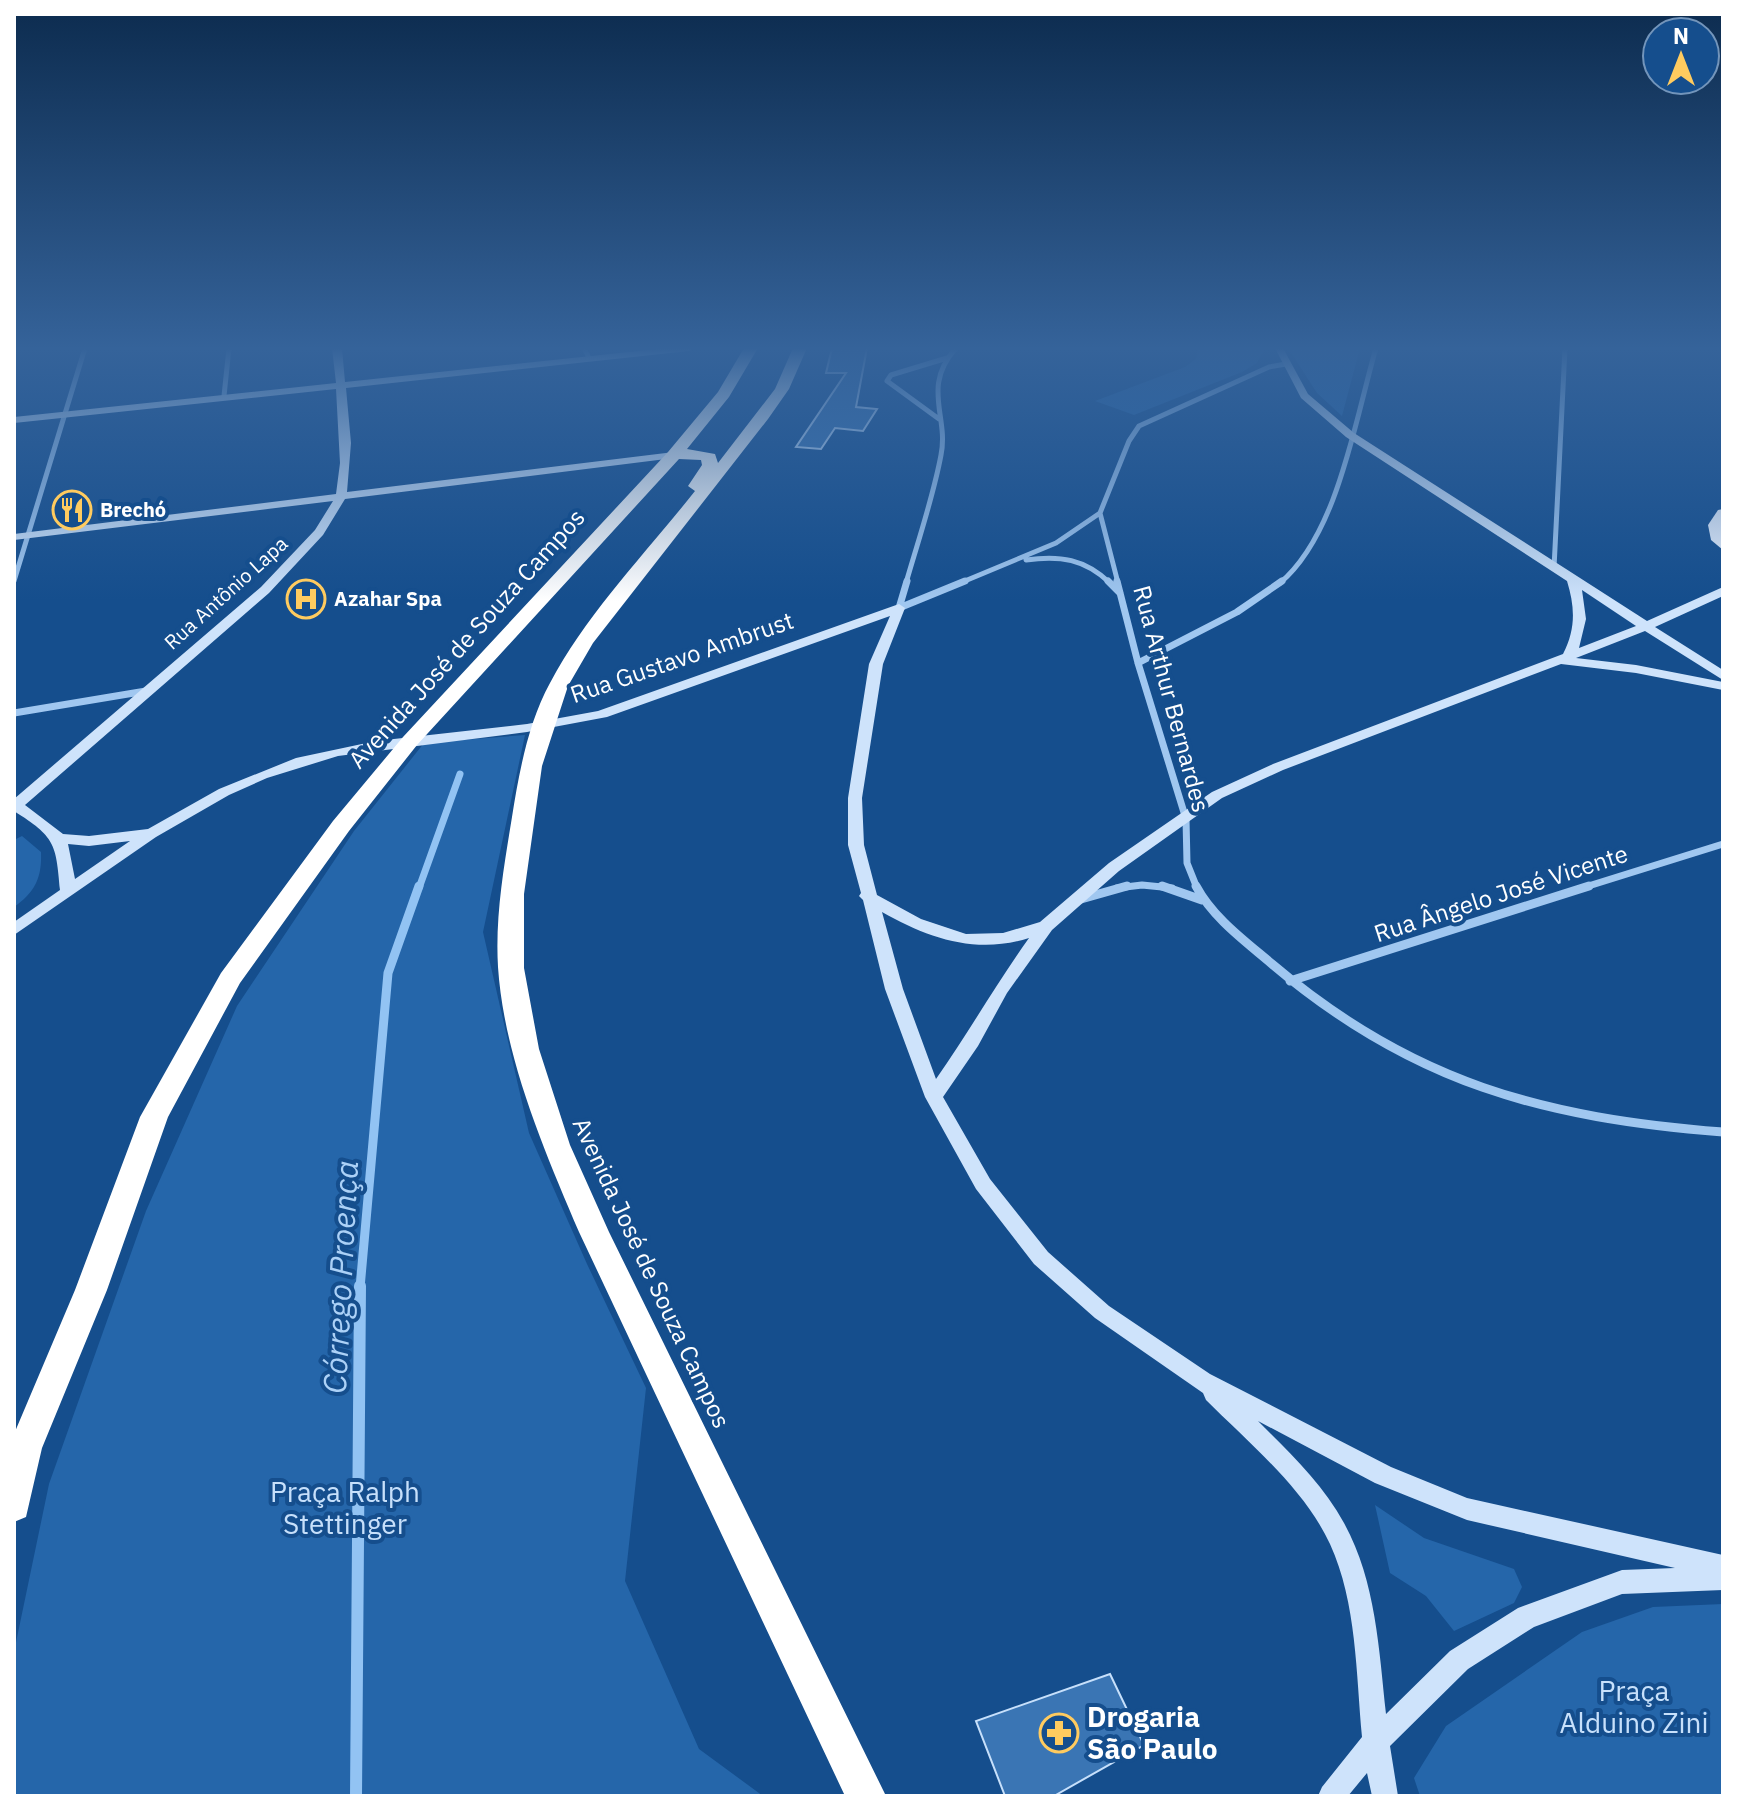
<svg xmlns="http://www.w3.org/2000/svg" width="1737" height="1810" viewBox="0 0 1737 1810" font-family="'IBM Plex Sans',sans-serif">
<rect width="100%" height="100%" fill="#154e8d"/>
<path fill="#2566aa" d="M1198,348H1265L1257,363L1242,372L1134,415L1095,401L1185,367L1196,359Z
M1288,348H1360L1342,416L1317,393Z
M525,735L483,932L529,1133L587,1264L646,1388L625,1581L699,1749L763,1796H14V1652L49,1484L146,1211L237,1006L354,831L424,743Z
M22,836L41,852C42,878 35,892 14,907V840Z
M1375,1505L1424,1538L1514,1569L1522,1587L1514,1603L1454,1631L1426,1596L1390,1573Z
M1723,1604V1796H1420L1414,1778L1446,1726L1582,1632L1653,1607Z"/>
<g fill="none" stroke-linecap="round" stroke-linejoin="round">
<path stroke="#92c3f3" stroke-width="7" d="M419,888L460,774"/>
<path stroke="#92c3f3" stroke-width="9" d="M360,1288L388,973L419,886"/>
<path stroke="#92c3f3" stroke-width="12" d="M356,1796L360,1286"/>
</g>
<path fill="#3a75b4" stroke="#c7e0fb" stroke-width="2" d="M832,348H867L856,407L877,409L863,431L835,428L821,449L796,447L846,373H826Z
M1110,1674L1144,1745L1054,1796H1005L976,1721Z"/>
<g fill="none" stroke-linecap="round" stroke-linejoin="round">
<path stroke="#a0c7f0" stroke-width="5" d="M584,348L589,358
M224,396L229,348
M939,419L887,381L891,375L947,358
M1026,560C1060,555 1085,559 1110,583
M1554,568L1565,348
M14,581L85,348
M906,583C918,541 933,498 941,455C949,416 921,387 956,348
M960,583L1056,543L1100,513
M1118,583L1100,513L1129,441L1139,426L1269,367L1286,364
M1280,583C1338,534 1355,420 1376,348"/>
<path stroke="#a0c7f0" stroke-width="7" d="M1108,581L1120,593
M1117,581L1138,663L1186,819L1187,863L1197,888
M899,608L907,581
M899,608L965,581
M1138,663L1237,612L1282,581
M14,713L146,691
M1117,888L1142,885L1172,888
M1582,888L1723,844"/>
<path stroke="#a0c7f0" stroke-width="9" d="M1162,886L1202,900
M1196,886C1213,918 1245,941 1272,964C1412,1083 1544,1118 1723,1132
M1081,899L1127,886
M1290,981L1589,886"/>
<path fill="#cee3fb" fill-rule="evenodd" d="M332,348H342L345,382L667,348H694L689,351L346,388L351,443L347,492L674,452L679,455L674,458L345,499L323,535L269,593L25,805L63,834L89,836L148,829L219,789L296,758L376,741L527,724L598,711L899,604L905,608L883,664L862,798L864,845L877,895L921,919L966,934L1003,933L1040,922L1109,863L1212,792L1273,764L1563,654C1576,629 1575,607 1567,581L1346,437L1301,398L1275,348H1283L1308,394L1354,433L1647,621L1723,587V596L1655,627L1723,670V680L1645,631L1576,658L1636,665L1723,682V690L1636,673L1561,664L1283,770L1222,798L1119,871L1052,930L1007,993L978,1046L943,1097L990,1179L1048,1252L1109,1306L1210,1374L1391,1467L1467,1498L1723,1555V1590L1622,1594L1534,1627L1468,1669L1390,1746L1398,1796H1372L1367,1773L1348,1796H1318L1322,1787L1362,1737C1356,1674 1357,1603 1330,1544C1304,1488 1249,1443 1206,1400L1203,1393L1095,1318L1034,1264L976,1189L925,1097L885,989L863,900L859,896L861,893L848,845V798L869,664L890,616L607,717L527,732L338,756L267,778L229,795L156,837L14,935V922L60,890C56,843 55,837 14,811V799L261,587L315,530L333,501L14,540V534L336,494L340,463L336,389L14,423V417L336,383ZM1582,590L1636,626L1579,648L1586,619ZM130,841L75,879L68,844L89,846ZM882,912C928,938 976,955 1029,938C996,984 969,1032 936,1079L903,989ZM1258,1421L1375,1483L1467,1520L1675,1568L1622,1570L1518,1608L1450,1651L1386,1714C1379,1650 1376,1581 1344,1523C1323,1484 1289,1452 1258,1421Z"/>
<path fill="#e9f2ff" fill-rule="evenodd" d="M1723,509V550L1711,540L1708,525L1718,510Z"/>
<path fill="#fff" fill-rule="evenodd" d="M744,348H758L729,397L687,449L715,454L718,463L775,389L793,348H807L789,389L768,419L593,643L568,686L542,766L524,894V968L539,1049L570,1145L609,1232L886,1796H845L579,1232C544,1150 504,1057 498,967C495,916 504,866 512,817C519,773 528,723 550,683C587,613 646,553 695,491L688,486L702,465L701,460L679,459L417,745L349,831L240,983L168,1117L107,1290L42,1448L26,1517L14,1522V1434L75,1290L140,1117L221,973L333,821L403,737L668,452L718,392Z"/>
</g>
<linearGradient id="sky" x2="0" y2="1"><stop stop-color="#0c2b4e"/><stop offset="0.58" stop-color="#35639a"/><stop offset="1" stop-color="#35639a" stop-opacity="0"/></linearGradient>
<rect width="1737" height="601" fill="url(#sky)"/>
<defs>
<g id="restaurant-ring" transform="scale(2)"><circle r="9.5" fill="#154e8d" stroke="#ffcb5f" stroke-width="1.5"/><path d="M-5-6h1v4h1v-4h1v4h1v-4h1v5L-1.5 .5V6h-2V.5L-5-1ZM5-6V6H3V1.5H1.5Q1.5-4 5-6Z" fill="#ffcb5f"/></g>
<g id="hospital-ring" transform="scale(2)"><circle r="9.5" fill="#154e8d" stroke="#ffcb5f" stroke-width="1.5"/><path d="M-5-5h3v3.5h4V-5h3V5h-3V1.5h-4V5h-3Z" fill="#ffcb5f"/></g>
<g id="pharmacy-ring" transform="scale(2)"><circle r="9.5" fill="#154e8d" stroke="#ffcb5f" stroke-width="1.5"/><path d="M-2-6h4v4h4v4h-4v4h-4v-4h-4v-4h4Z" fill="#ffcb5f"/></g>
</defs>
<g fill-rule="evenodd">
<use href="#restaurant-ring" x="72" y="510"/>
<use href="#hospital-ring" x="306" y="599"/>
<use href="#pharmacy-ring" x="1059" y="1733"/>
</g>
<g text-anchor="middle" stroke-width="8" stroke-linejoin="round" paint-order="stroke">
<g font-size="20" font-weight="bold" fill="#fff" stroke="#154e8d" text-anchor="start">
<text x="100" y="517">Brechó</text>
<text x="334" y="606">Azahar Spa</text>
</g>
<g font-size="20" fill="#fff" stroke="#154e8d">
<text transform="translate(226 593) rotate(-42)" y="7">Rua Antônio Lapa</text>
</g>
<g font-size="24" fill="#fff" stroke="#154e8d">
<text transform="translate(467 639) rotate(-48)" y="8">Avenida José de Souza Campos</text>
<text transform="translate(682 658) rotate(-19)" y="8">Rua Gustavo Ambrust</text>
<text transform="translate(1171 699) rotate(75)" y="8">Rua Arthur Bernardes</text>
<text transform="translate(1501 894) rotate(-18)" y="8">Rua Ângelo José Vicente</text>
<text transform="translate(651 1273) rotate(65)" y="8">Avenida José de Souza Campos</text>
</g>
<g font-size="28" fill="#c7e0fb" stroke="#154e8d">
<text x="345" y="1502">Praça Ralph<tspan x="345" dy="32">Stettinger</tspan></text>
<text x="1634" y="1701">Praça<tspan x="1634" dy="32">Alduino Zini</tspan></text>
</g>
<g font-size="28" font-weight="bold" fill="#fff" stroke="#154e8d" text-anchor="start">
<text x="1087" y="1727">Drogaria<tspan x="1087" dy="32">São Paulo</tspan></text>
</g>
<g font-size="32" font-style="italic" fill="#acd1f7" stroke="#154e8d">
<text transform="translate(341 1277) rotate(-87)" y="11">Córrego Proença</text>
</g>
</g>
<rect width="1737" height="1810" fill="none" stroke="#ffffff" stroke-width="32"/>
<g transform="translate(1681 56)"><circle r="38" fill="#154e8d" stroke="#7395bb" stroke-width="2"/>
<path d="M0-6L14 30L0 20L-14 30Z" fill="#ffcb5f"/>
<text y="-12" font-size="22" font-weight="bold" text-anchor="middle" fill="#ffffff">N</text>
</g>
</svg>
